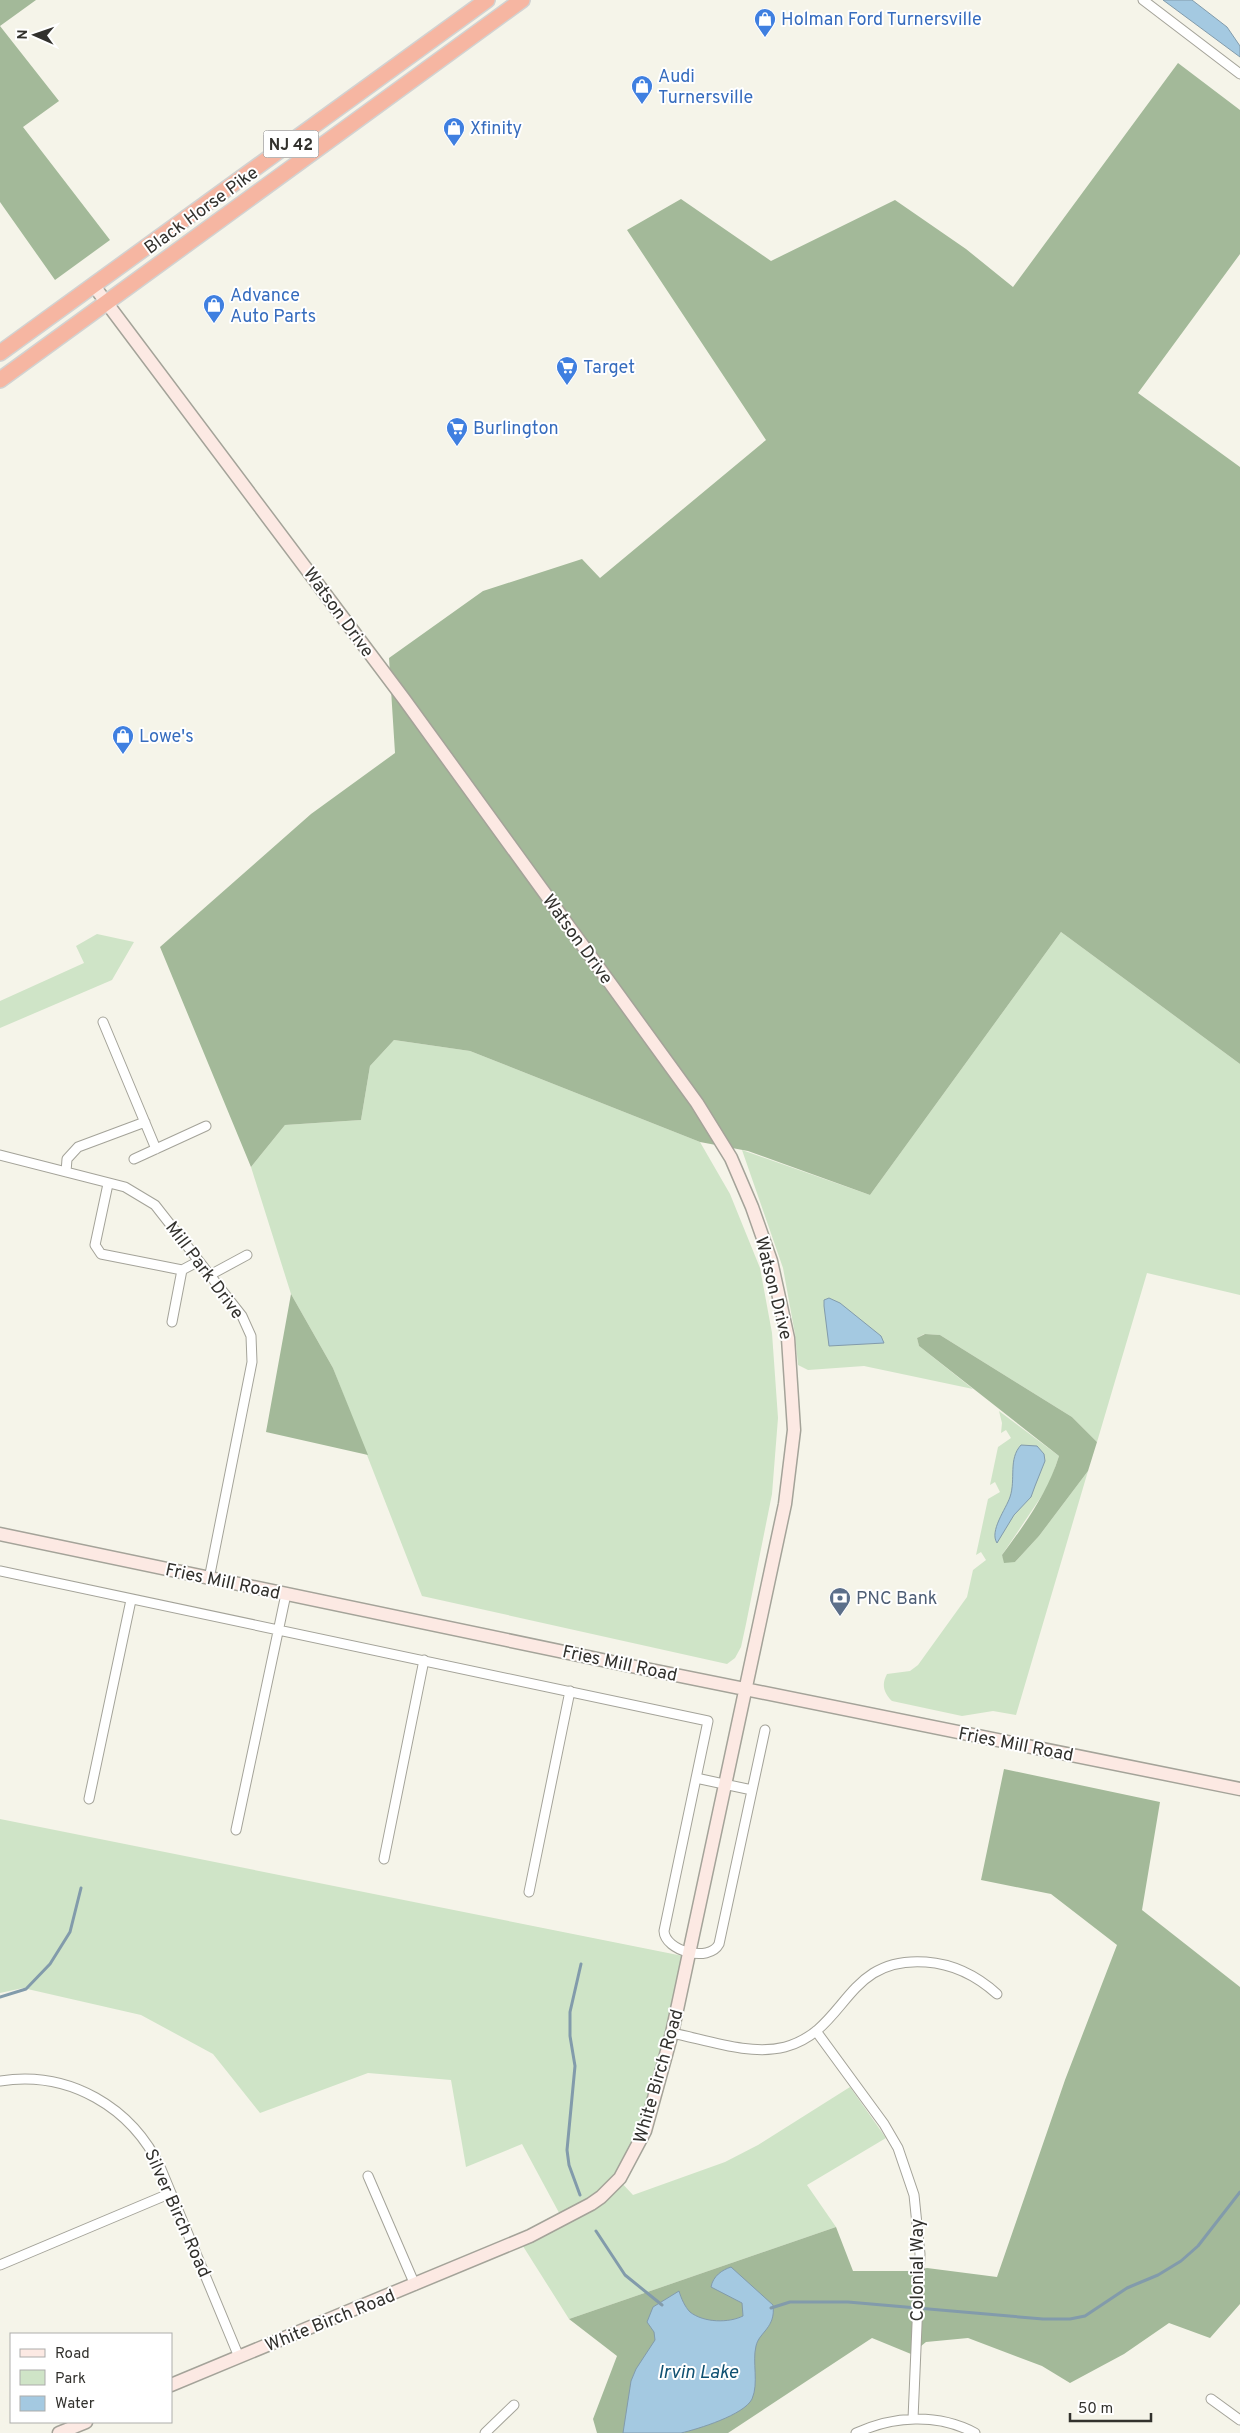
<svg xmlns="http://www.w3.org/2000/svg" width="1240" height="2433" viewBox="0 0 1240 2433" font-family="Overpass,sans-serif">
<rect width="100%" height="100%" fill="#f5f4e9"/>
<path fill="#cfe4c7" d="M1061,932L1240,1064V1295L1147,1273L1097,1442L1072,1417L940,1335L924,1334L917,1338L919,1346L973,1389L864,1366L808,1370L798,1365L795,1334L783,1268L742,1150L870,1195Z
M97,934L134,942L112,980L0,1028V1001L84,963L76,946Z
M394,1040L470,1051L700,1142L730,1194L760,1268L772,1333L778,1418L772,1494L746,1624L741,1647L735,1658L727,1664L422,1596L333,1368L291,1294L251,1167L285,1125L361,1120L370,1066Z
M999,1411L1059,1456L1049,1485L1002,1555L1005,1562H1015L1039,1536L1088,1471L1016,1715L993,1711L962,1716L892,1701C884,1693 881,1685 887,1674L910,1671L918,1665L967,1597L973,1570L986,1560L981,1552L976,1555L988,1499L1000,1492L995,1482L990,1485L998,1447L1011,1438L1006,1430L1001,1433L1002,1423Z
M0,1819L688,1957L651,2120L619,2180L633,2195L725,2162L758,2145L850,2087L886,2138L807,2185L836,2227L569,2319L521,2243L564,2222L522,2144L466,2167L451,2080L368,2073L260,2113L213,2054L141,2015L23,1988L0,1993Z"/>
<path fill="#a3b999" d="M0,0H36L0,26L59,101L23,127L110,240L55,280L0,202Z
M1178,63L1240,110V254L1138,393L1240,467V1064L1061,932L870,1195L748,1151L700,1142L470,1051L394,1040L370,1066L361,1120L285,1125L251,1167L160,947L311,814L395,753L389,658L483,591L582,559L600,578L766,440L627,230L681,199L771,261L895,200L966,249L1013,287Z
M291,1294L333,1368L368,1455L266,1432Z
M925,1334L940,1335L1072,1417L1097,1442L1088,1471L1039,1536L1015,1562L1004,1563L1002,1555C1025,1524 1047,1494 1059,1456L919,1346L917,1338Z
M1004,1769L1160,1802L1142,1910L1240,1987V2304L1210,2338L1169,2323L1124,2354L1070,2383L1042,2366L968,2338L926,2342L911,2354L872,2338L728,2433H680L752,2399L632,2433H597L593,2419L617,2356L569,2319L836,2227L853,2271H910L927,2268L997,2277L1065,2080L1117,1945L1051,1894L981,1880Z"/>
<path fill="#a4c9e1" stroke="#829bab" d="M1163,0H1192L1227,27L1240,46V57Z
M829,1298L840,1303L881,1336L884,1343L829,1346L824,1306V1300Z
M1021,1445L1037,1446L1044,1454L1045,1461L1035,1486L1031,1497L1014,1515L997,1543C989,1531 1006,1509 1010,1497C1016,1479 1008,1459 1021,1445Z
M731,2267L773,2305C776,2328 759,2332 756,2346C752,2362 759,2383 752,2399C744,2415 698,2429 681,2433C663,2433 641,2433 623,2433L631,2381L636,2369L655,2340L654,2332L647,2322L653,2307L679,2291C681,2298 685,2307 690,2312C704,2323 729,2323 743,2316L742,2303L711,2287C713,2276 722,2270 731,2267Z"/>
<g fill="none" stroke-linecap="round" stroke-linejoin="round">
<path stroke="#829bab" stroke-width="3" d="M0,1997L26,1989L50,1964L70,1932L81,1888
M580,2195L569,2165L567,2150L575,2066L570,2036V2012L581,1964
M596,2231L625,2275L662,2305
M771,2308L790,2302H848L1043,2319H1070L1085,2316L1127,2288L1158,2275L1181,2261L1198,2246L1240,2192"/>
<g stroke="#a4a399" stroke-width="11">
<path id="street" d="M1143,0L1240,74
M103,1022L156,1149
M0,1155L125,1187L155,1205L242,1316L251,1336L252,1362L209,1579
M134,1159L206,1126
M66,1172L67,1159L78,1147L145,1122
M108,1184L95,1245L101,1254L182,1270L199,1261
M210,1275L247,1255
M172,1322L182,1270
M0,1571L708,1721L664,1931C665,1951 709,1963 719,1944L765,1730
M696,1778L752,1790
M89,1799L131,1600
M236,1830L286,1594
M384,1859L424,1660
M529,1892L570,1691
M816,2031L884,2124L898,2148L914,2195L920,2254L913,2419
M672,2033C707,2040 750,2056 785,2047C848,2030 844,1956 926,1962C954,1964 976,1975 997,1994
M0,2081C69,2070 132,2107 161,2169L239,2357
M368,2176L415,2285
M0,2265L171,2193
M1211,2399L1240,2420
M485,2433L514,2405
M856,2433C893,2416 937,2413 975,2433"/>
</g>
<g stroke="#a4a399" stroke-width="15">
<path id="secondary" d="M94,286L404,699L697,1103L731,1158L752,1207L771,1261L788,1338L794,1430L785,1504L672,2033L645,2131L620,2178L601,2197L591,2204L530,2236L171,2385
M0,1534L631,1666L1240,1789
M59,2433L86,2422"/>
</g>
<g stroke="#d2d2d1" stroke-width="18">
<path id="highway" d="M0,353L487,0
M0,380L522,0"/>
</g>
<use href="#street" stroke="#fff" stroke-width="9"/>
<use href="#secondary" stroke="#fce9e3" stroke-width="12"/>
<use href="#highway" stroke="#f6b6a2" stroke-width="15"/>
</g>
<defs>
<g id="shop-pin" transform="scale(1.125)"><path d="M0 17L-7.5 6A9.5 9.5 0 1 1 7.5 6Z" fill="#3f7fe0" stroke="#fff"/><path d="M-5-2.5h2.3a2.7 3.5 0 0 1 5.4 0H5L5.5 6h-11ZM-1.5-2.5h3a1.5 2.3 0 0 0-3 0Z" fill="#fff"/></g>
<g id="supermarket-pin" transform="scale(1.125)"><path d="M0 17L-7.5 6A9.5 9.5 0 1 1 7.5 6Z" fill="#3f7fe0" stroke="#fff"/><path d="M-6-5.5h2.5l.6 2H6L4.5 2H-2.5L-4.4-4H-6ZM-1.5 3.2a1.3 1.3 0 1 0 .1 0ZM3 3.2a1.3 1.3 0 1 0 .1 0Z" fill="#fff"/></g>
<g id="bank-pin" transform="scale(1.125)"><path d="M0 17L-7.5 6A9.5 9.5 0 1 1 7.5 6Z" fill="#5c6f8a" stroke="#fff"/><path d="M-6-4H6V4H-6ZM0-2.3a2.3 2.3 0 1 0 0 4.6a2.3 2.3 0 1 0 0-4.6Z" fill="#fff"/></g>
</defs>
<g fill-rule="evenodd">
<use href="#shop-pin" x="765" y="19"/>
<use href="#shop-pin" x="642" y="86"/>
<use href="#shop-pin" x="454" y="128"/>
<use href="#shop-pin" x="214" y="305"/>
<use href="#supermarket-pin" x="567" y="367"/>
<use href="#supermarket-pin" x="457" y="428"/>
<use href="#shop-pin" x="123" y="736"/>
<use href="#bank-pin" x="840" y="1598"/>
</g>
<g text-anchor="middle" stroke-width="4" stroke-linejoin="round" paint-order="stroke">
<rect fill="#fff" stroke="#706f6c" stroke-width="1" x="263.5" y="130.5" width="55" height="27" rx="4"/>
<g font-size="16" font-weight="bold" fill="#32312d">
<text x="291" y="150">NJ 42</text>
</g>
<g font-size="18" fill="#366cbe" stroke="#fff" text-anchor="start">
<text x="781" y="25">Holman Ford Turnersville</text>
<text x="658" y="82">Audi<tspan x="658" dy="21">Turnersville</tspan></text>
<text x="470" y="134">Xfinity</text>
<text x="230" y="301">Advance<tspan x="230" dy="21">Auto Parts</tspan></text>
<text x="583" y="373">Target</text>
<text x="473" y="434">Burlington</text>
<text x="139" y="742">Lowe's</text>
</g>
<g font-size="18" fill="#32312d" stroke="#fff">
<text transform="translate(201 210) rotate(-36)" y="6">Black Horse Pike</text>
<text transform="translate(339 612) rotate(54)" y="6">Watson Drive</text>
<text transform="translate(578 939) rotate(54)" y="6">Watson Drive</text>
<text transform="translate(205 1270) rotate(53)" y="6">Mill Park Drive</text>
<text transform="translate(774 1288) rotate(76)" y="6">Watson Drive</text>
<text transform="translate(223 1581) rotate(12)" y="6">Fries Mill Road</text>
<text transform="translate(620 1663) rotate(12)" y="6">Fries Mill Road</text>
<text transform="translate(1016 1744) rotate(11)" y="6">Fries Mill Road</text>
<text transform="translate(658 2076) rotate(-74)" y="6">White Birch Road</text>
<text transform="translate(178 2213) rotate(66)" y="6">Silver Birch Road</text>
<text transform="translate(917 2270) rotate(-90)" y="6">Colonial Way</text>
<text transform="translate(330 2320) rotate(-22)" y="6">White Birch Road</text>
</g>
<g font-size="18" fill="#4e5e75" stroke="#fff" text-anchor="start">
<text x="856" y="1604">PNC Bank</text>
</g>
<g font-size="19" font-style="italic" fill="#105172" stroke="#fff">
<text x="698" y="2378">Irvin Lake</text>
</g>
</g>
<rect x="10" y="2333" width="162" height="90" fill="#ffffff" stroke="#adadab"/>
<rect x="20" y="2349" width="25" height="8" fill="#fce9e3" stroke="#adadab"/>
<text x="55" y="2358" font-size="15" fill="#32312d">Road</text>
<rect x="20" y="2370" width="25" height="15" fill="#cfe4c7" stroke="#adadab"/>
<text x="55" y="2383" font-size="15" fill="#32312d">Park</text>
<rect x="20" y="2396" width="25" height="15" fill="#a4c9e1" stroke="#adadab"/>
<text x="55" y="2408" font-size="15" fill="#32312d">Water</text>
<g transform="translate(35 35) rotate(272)" stroke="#ffffff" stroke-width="4" paint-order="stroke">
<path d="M0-4L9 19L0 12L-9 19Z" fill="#32312d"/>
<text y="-8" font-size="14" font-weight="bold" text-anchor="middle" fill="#32312d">N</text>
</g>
<path d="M1070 2413v8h81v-8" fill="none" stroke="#32312d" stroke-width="2.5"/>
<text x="1078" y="2413" font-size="15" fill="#32312d" stroke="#ffffff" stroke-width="4" paint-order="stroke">50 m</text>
</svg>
